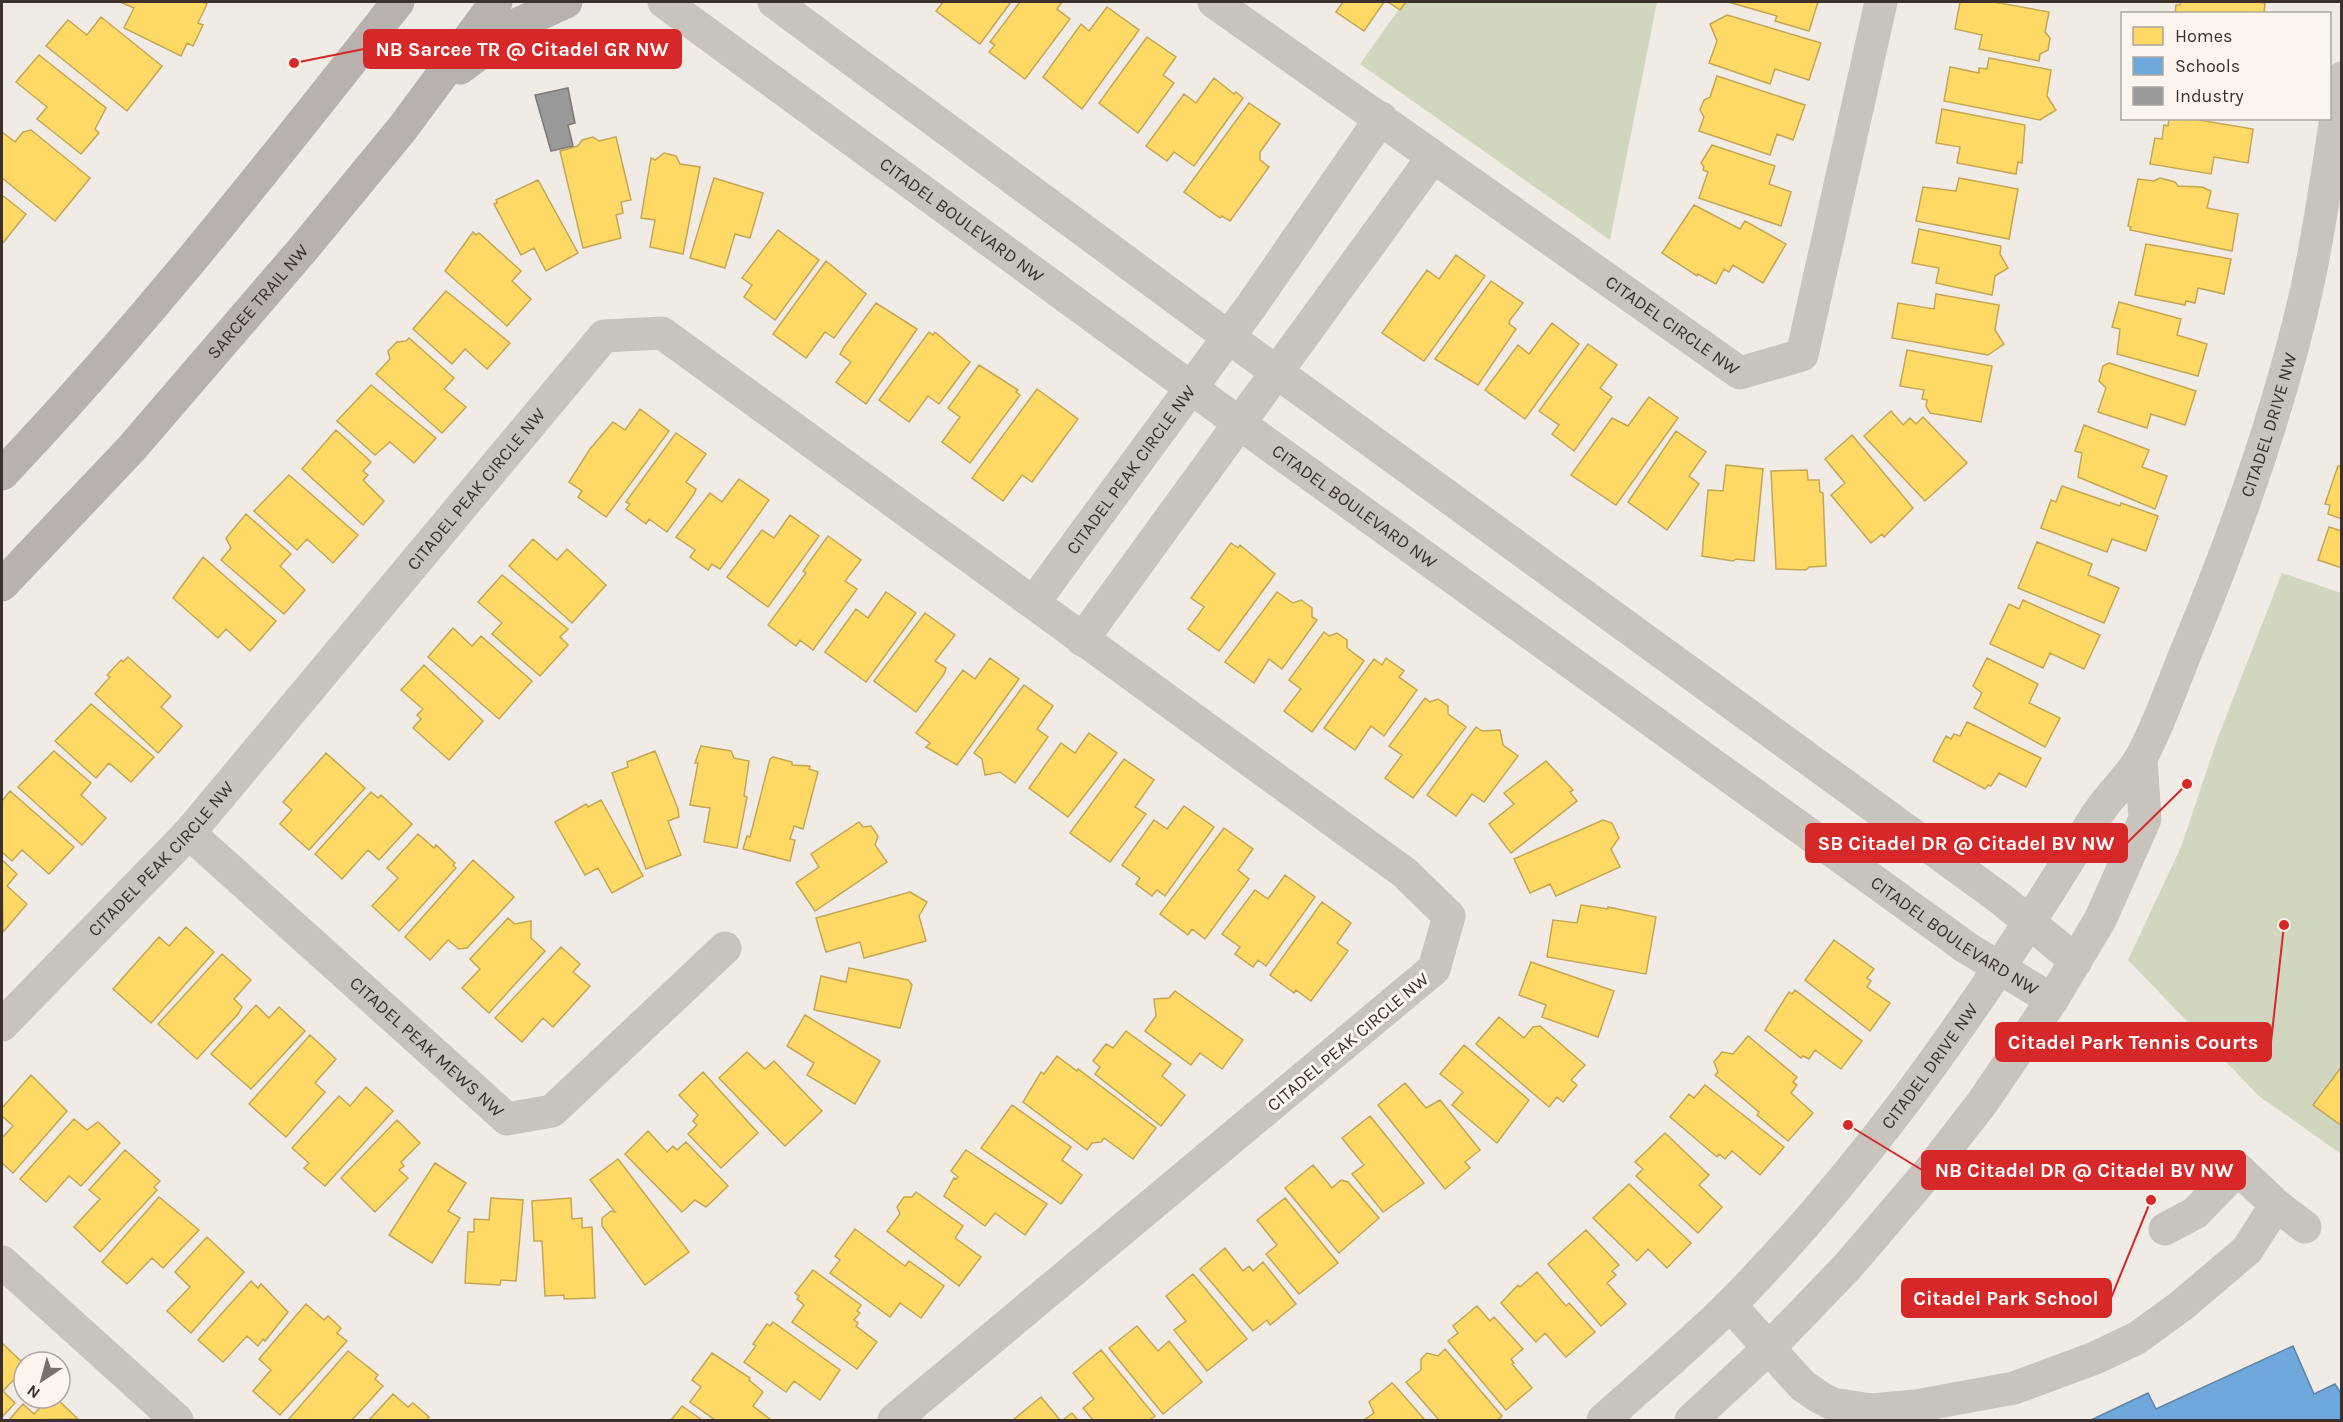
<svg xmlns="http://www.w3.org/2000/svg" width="2343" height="1422" viewBox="0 0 2343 1422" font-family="Karla,sans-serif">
<rect width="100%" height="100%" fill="#f0ebe5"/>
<path fill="#d1d6bf" d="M1404,2H1657L1610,240L1360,64Z
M2282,573L2341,593V1154L2259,1096L2128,960L2181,847L2217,740Z"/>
<path fill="#ffd966" stroke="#c4a654" stroke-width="1.5" d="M120,2H202L207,4L198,23L203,25L193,46L187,43L181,56L124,28L134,8Z
M943,2H1011L980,44L936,11Z
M1020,2H1062L1057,9L1070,19L1025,79L989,52L995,45L990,42Z
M1343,2H1384L1364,31L1336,12Z
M1388,2H1406L1400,10Z
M1728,2H1818L1809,31L1775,21L1777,16Z
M1960,2H1994L2049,12L2045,32L2050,38L2048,50L2040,54L2039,61L1979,49L1982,35L1955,29Z
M2180,2H2256L2265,3L2264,14H2175L2176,5H2180Z
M1107,7L1139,30L1082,109L1043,77L1081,24L1089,31Z
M1727,15L1821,43L1809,80L1775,69L1770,84L1709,63L1717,41L1710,24Z
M101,17L162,66L127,111L46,46L68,20L87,35Z
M1147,37L1176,57L1163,75L1174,83L1138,133L1099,103Z
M39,55L106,108L95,129L99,133L81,154L37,119L47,107L16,82Z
M1989,58L2051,70L2047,96L2056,110L2040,120L1944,101L1950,67L1979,73V68L1987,69Z
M1717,76L1805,105L1793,140L1777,134L1770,155L1699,131L1704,117L1700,110L1704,100L1710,97Z
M1214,78L1234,94L1236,92L1243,98L1194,166L1174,152L1167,161L1146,146L1184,94L1196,103Z
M1249,103L1280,124L1260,152V160L1269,167L1230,221L1222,216L1220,218L1184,192Z
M1942,109L2025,125L2022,163L2018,162L2016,174L1957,163L1960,147L1936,143Z
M2169,118H2187L2253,129L2248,163L2214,157L2211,174L2150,164L2155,138L2162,139L2164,125L2168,126Z
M31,130L90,178L55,221L2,178V132L15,142L23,132Z
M593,137L599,141L616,137L631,200L621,202L623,213L616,215L621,238L583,248L560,151L578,146L582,140Z
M1712,145L1775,166L1769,184L1791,192L1781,226L1699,198L1708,172L1703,170L1704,167L1701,163Z
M664,153L676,156L680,164L700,167L683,254L650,247L655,220L641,218L651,158L655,160Z
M714,178L763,193L750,238L735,234L725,268L690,258Z
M1959,178L2018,189L2009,239L1916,221L1923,187L1956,191Z
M2160,178L2175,182L2178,186L2202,187L2211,191L2207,208L2238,214L2232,251L2130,230L2131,227L2128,226L2138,179L2154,181Z
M538,180L578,253L546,271L534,248L521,255L494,204L497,203L496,200Z
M2,195L26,214L2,244Z
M1694,205L1740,229L1745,221L1786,244L1763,283L1733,265L1729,272L1724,269L1716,284L1698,274L1697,276L1662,253Z
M1919,229L2001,246L2000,254L2008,268L1995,276L1992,295L1936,283L1939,268L1912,263Z
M778,230L819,260L775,320L744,297L752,285L742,278Z
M473,232L476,235L479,233L521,271L512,281L531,299L507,326L445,271Z
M2146,244L2231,259L2224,294L2198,288L2195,303L2186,301L2185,305L2135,295Z
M1456,255L1485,276L1424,361L1382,333L1427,270L1439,279Z
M826,261L866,294L834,338L825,332L806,358L773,334Z
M1491,281L1523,303L1510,320L1509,324L1516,329L1478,385L1435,359Z
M446,291L510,343L487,369L465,349L452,364L413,329Z
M1936,294L1999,305L1995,330L2004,344L1988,355L1892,338L1898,303L1934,309Z
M2119,302L2181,319L2177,335L2207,344L2198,376L2117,354L2120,329L2112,327Z
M876,303L917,329L866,404L836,382L851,362L840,354L844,347Z
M1552,323L1579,344L1525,419L1485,390L1518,345L1529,354Z
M929,332L933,335L935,332L970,362L939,404L928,396L909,422L879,400Z
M409,338L454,378L444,389L466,407L442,433L376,374L390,359L388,351L397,342L406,341Z
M1588,344L1617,365L1600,388L1612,397L1574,451L1552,434L1559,425L1539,411Z
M1907,350L1992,366L1981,422L1930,413L1926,406L1927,400L1922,399L1924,390L1900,386Z
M2109,363L2196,391L2185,425L2151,414L2147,428L2098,412L2106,388L2099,381L2103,366Z
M979,365L1018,390L1016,392L1020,395L970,463L942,442L960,417L948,408Z
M371,385L436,438L414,463L390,442L375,455L337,421Z
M1037,389L1078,419L1032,482L1022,475L1003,501L972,478Z
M1649,397L1678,418L1616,505L1571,475L1612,418L1628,426Z
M640,409L669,431L606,517L578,497L582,491L569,482L590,449L613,422L625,430Z
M1891,411L1903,425L1910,418L1916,424L1923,417L1967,463L1925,501L1864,436Z
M2084,425L2149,450L2142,467L2167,476L2155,509L2078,477L2082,453L2075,451Z
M336,430L371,462L363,471L368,475L363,480L384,501L363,525L302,469Z
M1676,431L1706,452L1689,476L1699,484L1667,530L1628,502Z
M676,433L706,454L686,482L696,489L694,494L667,532L649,519L646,524L626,509L630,504L626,502Z
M1852,435L1913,508L1884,537L1882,534L1871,543L1831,495L1845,483L1825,459Z
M1726,465L1763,469L1754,561L1736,559L1733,561L1702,556L1708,490L1723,491Z
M2338,466L2342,467V519L2328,514L2330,505L2325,504Z
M1807,470L1808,480H1819L1820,492L1823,493L1826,566L1809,567L1806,570L1776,569L1771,471Z
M289,475L358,535L333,563L307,539L297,550L254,511Z
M739,479L769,500L720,569L712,564L708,570L690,557L695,550L676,537L710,493L722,502Z
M2062,486L2120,506L2121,503L2158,516L2146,551L2112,539L2107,552L2041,528L2051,500L2056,502Z
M246,514L291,554L280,566L305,590L284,614L221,560L231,548L226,538Z
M790,515L819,536L768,607L727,577L762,530L774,538Z
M2329,527L2342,531V568L2318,560Z
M828,536L861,560L845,581L857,589L813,650L800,640L796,646L768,625L806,573L803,571Z
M533,539L557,560L567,549L606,585L572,623L509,566Z
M2037,542L2092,564L2088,575L2119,588L2104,623L2018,588Z
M1231,543L1238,548L1240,545L1275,574L1219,651L1188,629L1204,607L1191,598Z
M203,557L276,621L250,651L226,629L218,638L173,598Z
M502,575L568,629L560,637L568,645L540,676L492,634L502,623L478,602Z
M886,592L916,613L866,682L825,652L856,609L868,618Z
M1277,592L1293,603L1301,600L1312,608V617L1317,620L1282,669L1269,659L1254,683L1225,662Z
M2023,600L2100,635L2084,669L2050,653L2043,668L1990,644L2009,604L2019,609Z
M925,613L955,635L935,661L946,668L944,674L916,712L874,681Z
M453,628L472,646L481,636L532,681L499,719L428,657Z
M1324,632L1329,636L1337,633L1347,640V648L1364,661L1312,732L1284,711L1301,689L1289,680Z
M128,657L171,696L161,707L182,726L158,753L95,694L110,677L107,675L121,660L123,662Z
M990,658L1019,679L957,765L926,747L930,743L916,733L963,670L975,679Z
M1386,658L1404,671L1399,677L1417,690L1384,736L1371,726L1355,750L1324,728L1374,659L1382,665Z
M1987,658L2038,684L2029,703L2060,718L2045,747L1974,708L1982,693L1973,686Z
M424,665L483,721L449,760L413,728L421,719L417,715L423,709L401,690Z
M1024,685L1053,706L1037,729L1048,737L1015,783L1000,772L985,775L982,759L974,753Z
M1425,698L1430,702L1438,699L1448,706V714L1466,727L1413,798L1385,778L1402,755L1389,746Z
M91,704L154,757L131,782L109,763L96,778L55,741Z
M1967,722L2041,758L2026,787L1999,773L1991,786L1988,785L1985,789L1933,761L1946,736L1951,739L1954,734L1960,736Z
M1476,727L1482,731L1500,730L1503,745L1518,756L1484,802L1472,794L1456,816L1427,795Z
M1089,733L1117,753L1068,817L1029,788L1061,743L1075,753Z
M701,746L731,751L734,758L749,761L744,796L747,797L737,848L704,842L710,808L690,805L698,763H695Z
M54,751L91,783L81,795L106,818L82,845L18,787Z
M655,751L678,809L679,817L668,821L681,855L646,869L612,773L628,767L627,762Z
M326,753L365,788L309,850L280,824L292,810L283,802Z
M773,757L792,762V765L810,766L809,769L818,772L803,829L794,826L790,839L795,840L790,861L743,849L747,836L750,837L770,759Z
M1124,759L1154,780L1135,807L1146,814L1110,862L1070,833Z
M1546,761L1573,790L1570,792L1577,801L1511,853L1489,824L1514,804L1504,793Z
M10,791L74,847L49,874L22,850L12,861L2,852V801Z
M371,792L378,798L381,795L412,824L379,860L368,850L342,879L315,854Z
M601,800L643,876L612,893L598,868L585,875L555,822L586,804L588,807Z
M1184,806L1214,827L1165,896L1157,890L1152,896L1136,884L1140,878L1122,865L1154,820L1167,829Z
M1603,820L1612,823L1619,838L1611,849L1620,867L1556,896L1550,884L1530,893L1514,859Z
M859,822L863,827L871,826L878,836L875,845L887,862L815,911L796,883L819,867L811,854Z
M1224,828L1253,849L1238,870L1249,879L1205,939L1192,929L1188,935L1160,914Z
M418,834L434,848L436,845L455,863L453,865L456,868L399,931L372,906L398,878L387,868Z
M2,860L17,874L7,886L27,904L3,932Z
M473,860L514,897L467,948L459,949L448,940L430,960L405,937Z
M1285,875L1315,897L1266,966L1258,960L1253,967L1235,954L1240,947L1222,934L1255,890L1268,899Z
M910,892L927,902L919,916L926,941L864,958L860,942L826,952L816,918Z
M1322,902L1351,923L1337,943L1348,951L1311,1001L1296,990L1294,993L1270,975Z
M1581,905L1608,909V907L1656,917L1646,974L1547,957L1553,920L1577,923Z
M508,918L515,924L531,921V938L545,951L489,1013L462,988L480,969L470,959Z
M186,927L214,952L151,1023L113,989L159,937L169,946Z
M1834,940L1874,969L1867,978L1871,981L1867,987L1890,1003L1870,1031L1805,980Z
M561,947L580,964L573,972L590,986L553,1027L543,1018L522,1042L495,1018Z
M222,954L251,980L234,999L242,1007L238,1014L197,1059L158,1024Z
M1531,962L1614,991L1598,1037L1542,1017L1546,1005L1519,995Z
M849,968L908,980L912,985L900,1028L814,1010L821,976L846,982Z
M1795,990L1862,1041L1841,1069L1815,1050L1809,1059L1803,1056L1801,1058L1765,1030L1789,992L1792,994Z
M1175,991L1243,1040L1222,1069L1200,1053L1191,1065L1145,1031L1156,1016L1154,999L1169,998Z
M256,1005L269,1018L279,1007L305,1031L251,1089L211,1054Z
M805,1015L880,1061L855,1104L807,1075L814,1063L787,1046Z
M1499,1017L1524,1038L1533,1027L1540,1026L1585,1065L1571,1080L1577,1085L1563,1102L1557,1097L1549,1107L1476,1044Z
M1126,1031L1171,1064L1162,1076L1185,1095L1161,1126L1095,1074L1100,1067L1093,1061L1106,1044L1113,1048Z
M310,1035L336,1059L315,1083L325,1092L286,1137L249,1104Z
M1748,1036L1797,1077L1793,1082L1797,1085L1791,1093L1813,1113L1788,1141L1757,1115L1759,1112L1715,1075L1718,1072L1714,1062L1722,1052L1733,1054Z
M1464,1045L1529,1100L1497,1143L1452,1105L1463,1092L1440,1074Z
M747,1052L765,1069L774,1061L822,1111L785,1146L719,1078Z
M1057,1056L1077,1071L1078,1069L1156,1128L1133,1159L1104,1138L1101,1142L1092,1143L1087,1150L1023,1102L1041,1072L1044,1074Z
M2342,1066V1126L2313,1105Z
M703,1072L758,1133L721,1168L688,1134L697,1125L693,1121L698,1115L679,1095Z
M31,1075L67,1111L13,1173L2,1163V1138L13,1126L2,1116V1108Z
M1405,1083L1426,1108L1440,1100L1480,1150L1465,1162L1470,1168L1445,1189L1378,1105Z
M1705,1085L1784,1147L1760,1175L1732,1151L1725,1159L1719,1154L1717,1157L1670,1117L1689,1094L1694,1098Z
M366,1087L393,1111L325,1186L304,1168L309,1163L292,1148L339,1096L350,1106Z
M1012,1105L1071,1147L1062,1160L1082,1175L1061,1204L981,1148Z
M1370,1116L1424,1183L1383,1212L1352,1174L1364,1165L1342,1138Z
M74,1119L87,1130L98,1122L120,1143L81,1186L69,1176L46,1202L20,1179Z
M397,1120L420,1143L401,1162L404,1166L399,1170L408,1178L375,1212L341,1178Z
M648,1131L667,1152L673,1146L677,1150L686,1142L728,1186L706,1207L695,1200L682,1212L625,1154Z
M1665,1133L1709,1175L1699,1185L1722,1207L1698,1233L1636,1176L1643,1169L1635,1162Z
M125,1150L160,1181L154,1187L157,1190L100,1252L74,1227L100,1199L89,1190Z
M966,1150L1047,1204L1025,1235L995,1213L985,1226L944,1196L954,1178L956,1179L958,1177L951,1171Z
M618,1159L689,1252L645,1285L602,1226V1218L611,1211L615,1212L590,1180Z
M435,1163L466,1183L448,1211L460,1218L432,1263L389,1235Z
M1313,1165L1332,1188L1341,1180L1348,1182L1379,1218L1339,1253L1285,1188Z
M1629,1184L1691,1243L1667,1268L1648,1249L1637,1261L1593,1218Z
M916,1192L963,1226L955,1238L981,1257L959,1286L887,1231L900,1214L897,1207L904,1197H912Z
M159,1197L199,1230L163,1268L152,1258L127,1284L102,1262Z
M491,1198L523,1200L516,1281L501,1280L500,1285L465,1283L468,1232H474V1219L489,1220Z
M571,1198L572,1219L582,1218V1228L592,1227L595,1298L564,1299V1295L545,1296L542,1241H534L532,1201Z
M1285,1198L1338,1263L1299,1294L1266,1254L1277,1245L1257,1220Z
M855,1229L905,1266L909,1261L944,1286L921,1318L900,1303L890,1317L830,1273L840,1260L835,1256Z
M1586,1230L1619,1265L1612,1271L1616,1275L1607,1283L1626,1304L1601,1326L1548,1264Z
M207,1237L244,1272L191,1333L167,1311L190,1287L175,1272Z
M1225,1248L1243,1271L1249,1266L1253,1271L1263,1262L1296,1304L1270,1325L1267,1320L1253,1331L1200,1269Z
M813,1270L861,1305L857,1311L860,1313L854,1320L858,1323L856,1326L877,1342L857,1369L792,1322L804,1305L797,1299L799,1296L795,1293Z
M1537,1272L1566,1306L1569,1303L1595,1332L1566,1357L1545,1333L1536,1342L1501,1303L1518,1285L1520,1287Z
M1193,1274L1247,1339L1207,1371L1174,1330L1186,1321L1166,1296Z
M251,1281L258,1288L261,1284L288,1312L265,1341L263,1339L258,1346L247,1336L223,1362L198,1340Z
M306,1304L324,1320L328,1316L341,1328L337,1333L347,1341L280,1415L253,1391L271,1370L259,1359Z
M1477,1306L1490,1321L1494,1317L1523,1349L1511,1359L1514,1363L1512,1364L1532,1388L1506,1410L1448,1341L1458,1333L1453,1326Z
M773,1322L840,1370L820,1400L794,1381L786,1392L744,1362L756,1346L753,1344L767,1324L770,1326Z
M1137,1326L1158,1351L1169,1341L1202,1382L1163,1414L1109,1348Z
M2,1343L24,1364V1369L3,1391L15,1403L2,1417Z
M1445,1349L1502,1416L1497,1420H1439L1406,1382L1421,1370V1359L1427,1353L1438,1356Z
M1101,1350L1155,1416L1149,1420H1093L1083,1408L1094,1399L1073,1373Z
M348,1351L378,1375L375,1379L383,1386L352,1420H288Z
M712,1353L750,1378L749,1380L763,1392L753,1406L771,1420H715L690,1402L701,1387L692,1380Z
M1392,1383L1396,1387L1425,1420H1364L1374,1413L1369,1402Z
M393,1394L408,1407L413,1403L429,1417L426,1420H369Z
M1041,1397L1060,1420H1013Z
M49,1398H56L78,1419L9,1420L23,1404L34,1414Z
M682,1406L702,1420H671Z
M1072,1413L1078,1420H1063Z"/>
<path fill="#6fa8dc" stroke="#5f84a7" stroke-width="1.5" d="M2293,1346L2314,1394L2335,1384L2342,1395V1420H2091L2148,1393L2156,1409Z"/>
<path fill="#999" stroke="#7d7a78" stroke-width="1.5" d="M568,88L575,123L568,125L573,146L551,151L535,95Z"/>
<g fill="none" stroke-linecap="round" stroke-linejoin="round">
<g stroke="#c9c3be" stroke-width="33">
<path id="s1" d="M664,2L1265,442L1967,948L2052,1000"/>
<path d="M774,2L1227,336L2001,899L2076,961"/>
<path id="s2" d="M1214,2L1740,373L1802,355L1881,2"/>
<path id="s3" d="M1034,602L1252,305L1381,118"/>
<path d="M1082,640L1433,157"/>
<path id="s4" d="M189,833L507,1119L552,1111L725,948"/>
<path id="s5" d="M2,1025L189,833L604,336L662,333L1405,873L1449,916L1434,969L894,1420"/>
<path d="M2165,1229L2195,1213L2238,1169L2276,1205L2305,1227"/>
<path d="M2,1262L177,1420"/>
<path d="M1730,1305L1803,1386L1821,1398L1833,1404L1871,1410L1916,1406L2014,1388L2095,1358L2137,1338L2181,1306L2247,1250L2276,1205"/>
<path id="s6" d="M1603,1420C1645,1382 1691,1344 1731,1304C1874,1159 1989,991 2094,819C2108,796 2129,779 2142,756C2161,721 2175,677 2191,640C2238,527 2280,408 2307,288C2322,219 2331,148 2342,78"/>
<path d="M1691,1420L1769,1348L1848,1266L1930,1170L1982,1103L2052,1000L2100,920L2145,819L2141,758"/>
</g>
<g stroke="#b8b1ad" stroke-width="33">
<path d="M460,68L520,23L566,2"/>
<path d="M2,474C144,325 271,163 398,2"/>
<path id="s7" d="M2,585L131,449L304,248L402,129L496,2"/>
</g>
</g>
<g text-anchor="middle" stroke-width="6" stroke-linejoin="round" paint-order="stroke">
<g font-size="18" fill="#3b302b" stroke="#fbf5ee">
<text dy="6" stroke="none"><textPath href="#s1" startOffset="369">CITADEL BOULEVARD NW</textPath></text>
<text dy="6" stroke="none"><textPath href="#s7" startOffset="382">SARCEE TRAIL NW</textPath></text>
<text dy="6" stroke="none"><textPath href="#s2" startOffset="561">CITADEL CIRCLE NW</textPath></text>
<text dy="6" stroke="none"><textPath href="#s6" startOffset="1214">CITADEL DRIVE NW</textPath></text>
<text dy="6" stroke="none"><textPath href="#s3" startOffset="164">CITADEL PEAK CIRCLE NW</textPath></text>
<text dy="6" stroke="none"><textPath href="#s5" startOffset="716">CITADEL PEAK CIRCLE NW</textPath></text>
<text dy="6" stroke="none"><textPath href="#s1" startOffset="855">CITADEL BOULEVARD NW</textPath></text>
<text dy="6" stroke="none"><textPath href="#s5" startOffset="230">CITADEL PEAK CIRCLE NW</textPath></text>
<text dy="6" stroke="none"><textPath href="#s1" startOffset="1593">CITADEL BOULEVARD NW</textPath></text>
<text transform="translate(1348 1042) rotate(-40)" y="6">CITADEL PEAK CIRCLE NW</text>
<text dy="6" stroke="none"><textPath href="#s4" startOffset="320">CITADEL PEAK MEWS NW</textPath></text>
<text dy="6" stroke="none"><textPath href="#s6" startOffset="483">CITADEL DRIVE NW</textPath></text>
</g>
</g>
<path fill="none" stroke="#d62828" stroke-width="2" d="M294 63L364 49M2187 784L2127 843M2284 925L2271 1042M1848 1125L1922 1170M2151 1200L2111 1298"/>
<g fill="#d62828" stroke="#fbf5ee" stroke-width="2">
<circle cx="294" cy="63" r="6"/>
<circle cx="2187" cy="784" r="6"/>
<circle cx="2284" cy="925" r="6"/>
<circle cx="1848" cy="1125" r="6"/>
<circle cx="2151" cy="1200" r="6"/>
</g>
<g fill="#d62828" stroke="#d62828" stroke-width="2">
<rect x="364" y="30" width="317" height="38" rx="6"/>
<rect x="1806" y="824" width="321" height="38" rx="6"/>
<rect x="1996" y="1023" width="275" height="38" rx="6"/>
<rect x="1922" y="1151" width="323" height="38" rx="6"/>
<rect x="1902" y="1279" width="209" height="38" rx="6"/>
</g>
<g font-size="20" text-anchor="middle" font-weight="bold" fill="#fff">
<text x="522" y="56">NB Sarcee TR @ Citadel GR NW</text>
<text x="1966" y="850">SB Citadel DR @ Citadel BV NW</text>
<text x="2133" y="1049">Citadel Park Tennis Courts</text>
<text x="2084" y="1177">NB Citadel DR @ Citadel BV NW</text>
<text x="2006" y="1305">Citadel Park School</text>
</g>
<rect width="2343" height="1422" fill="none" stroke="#3b302b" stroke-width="6"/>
<rect x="2121" y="12" width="210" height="108" fill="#fbf5ee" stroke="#aea6a0" stroke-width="1.5"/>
<rect x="2133" y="27" width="30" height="18" fill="#ffd966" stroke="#aea6a0" stroke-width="1.5"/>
<text x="2175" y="42" font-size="18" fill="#3b302b">Homes</text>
<rect x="2133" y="57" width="30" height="18" fill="#6fa8dc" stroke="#aea6a0" stroke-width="1.5"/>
<text x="2175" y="72" font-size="18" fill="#3b302b">Schools</text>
<rect x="2133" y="87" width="30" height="18" fill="#999999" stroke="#aea6a0" stroke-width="1.5"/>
<text x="2175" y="102" font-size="18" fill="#3b302b">Industry</text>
<g transform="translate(42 1380) rotate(216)"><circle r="28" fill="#fbf5ee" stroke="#aea6a0" stroke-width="1.5"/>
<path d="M0-4.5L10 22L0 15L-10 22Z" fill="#7a716c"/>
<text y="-9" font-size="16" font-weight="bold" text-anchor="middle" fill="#3b302b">N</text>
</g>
</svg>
